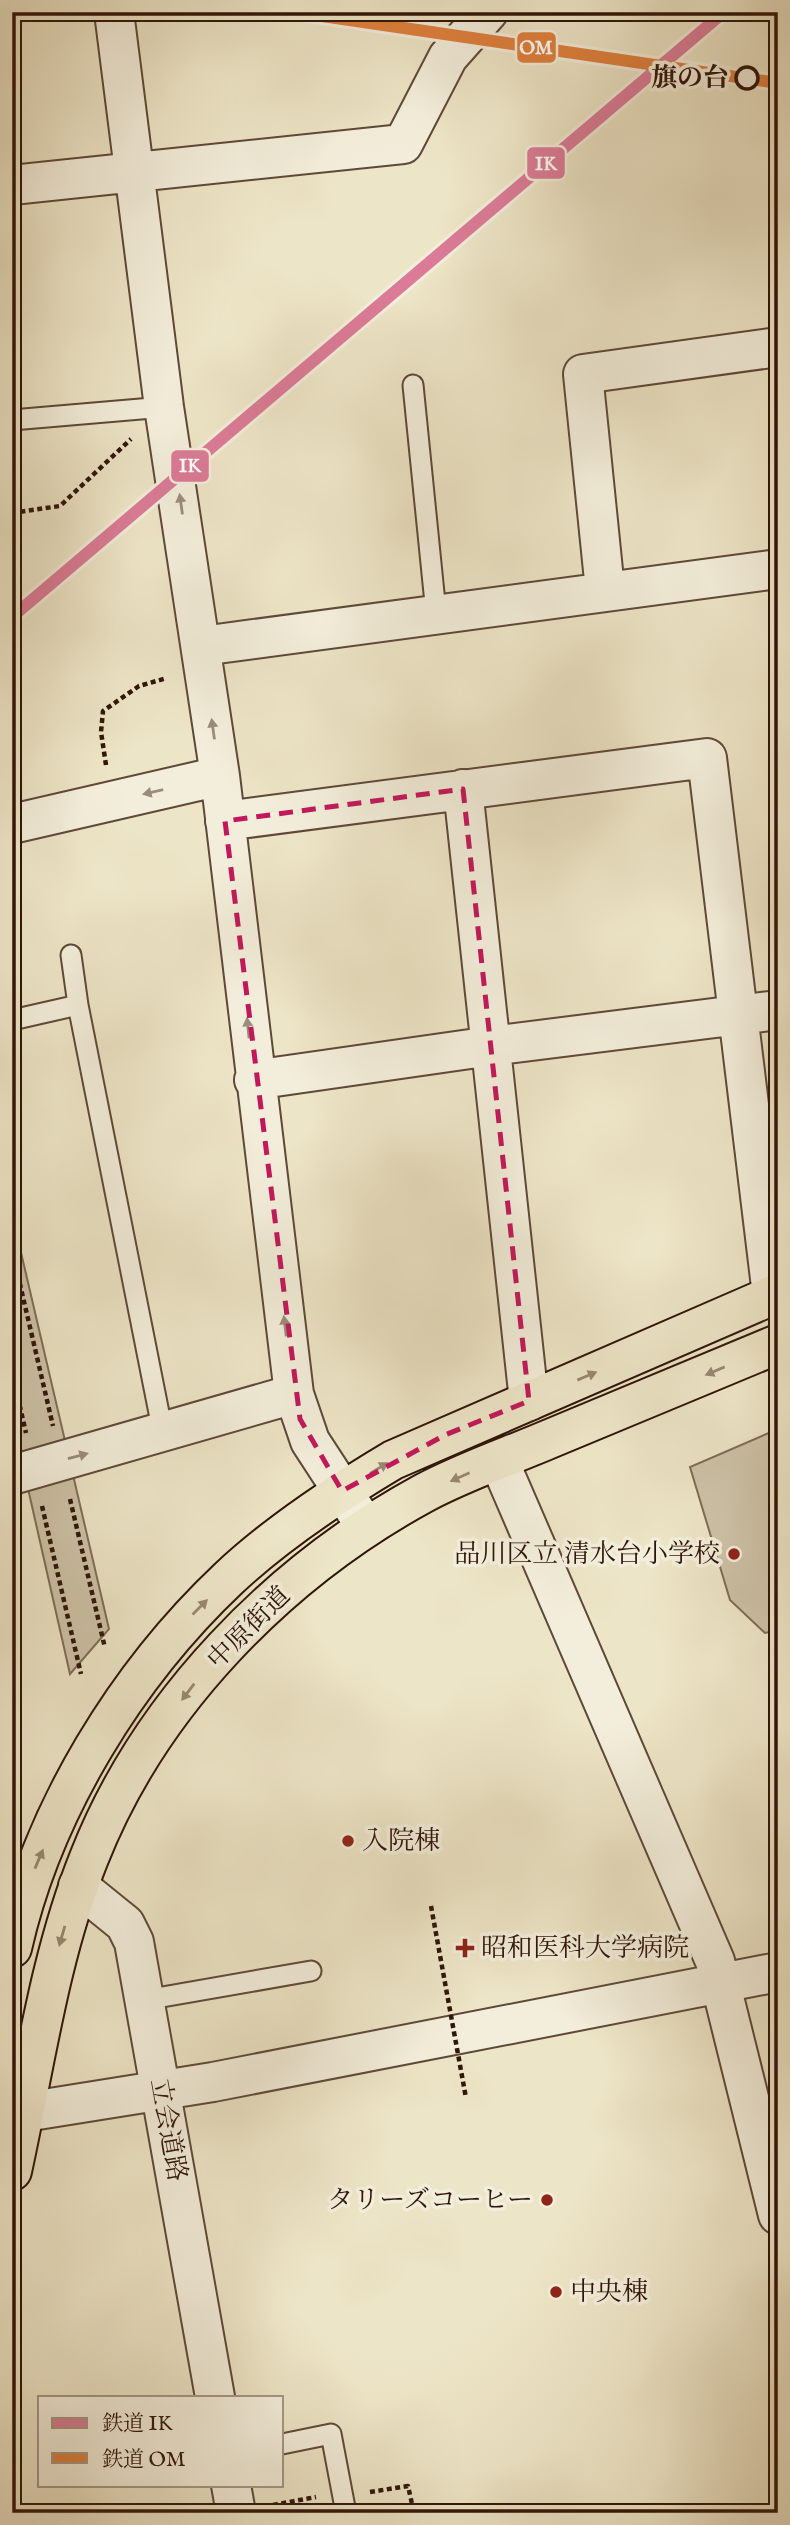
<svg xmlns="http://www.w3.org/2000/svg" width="790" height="2525" viewBox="0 0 790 2525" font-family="'IM FELL English','Noto Serif JP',serif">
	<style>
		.green { fill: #cdc2a7; stroke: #7e6c58; stroke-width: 2 }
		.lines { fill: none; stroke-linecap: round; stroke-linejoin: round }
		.lane-casing { stroke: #5e4938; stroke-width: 23 }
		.street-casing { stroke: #5e4938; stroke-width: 42 }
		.primary-casing { stroke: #2f1508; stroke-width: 42 }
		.path { stroke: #2f1508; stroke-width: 4.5; stroke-dasharray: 5 3.5; stroke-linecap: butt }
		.lane { stroke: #f3eedb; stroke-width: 19 }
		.street { stroke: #f3eedb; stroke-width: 38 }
		.primary { stroke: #ede5c7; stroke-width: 38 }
		.path-bridge { stroke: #2f1508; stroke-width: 4.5; stroke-dasharray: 5 3.5; stroke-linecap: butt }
		.rail-1-casing { stroke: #f3eedb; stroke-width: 18 }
		.rail-2-casing { stroke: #f3eedb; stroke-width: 18 }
		.rail-1 { stroke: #db7b97; stroke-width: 12 }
		.rail-2 { stroke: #de803d; stroke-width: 12 }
		.oneway { fill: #9b8c7c }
		.oneway2 { fill: #988771 }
		.marked { fill: none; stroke: #c2185b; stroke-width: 5; stroke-dasharray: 14 9; stroke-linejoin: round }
		.stop-dot { fill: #f3eedb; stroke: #2f1508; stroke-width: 3.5 }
		.poi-dot { fill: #8f2418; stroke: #f3eedb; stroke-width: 2.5 }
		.labels { text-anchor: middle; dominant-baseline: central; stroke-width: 7; stroke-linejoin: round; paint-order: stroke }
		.stop-label { font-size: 26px; font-weight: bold; fill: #2f1508; stroke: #f3eedb; text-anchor: end }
		.poi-label { font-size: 26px; fill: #2f1508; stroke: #f3eedb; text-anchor: start }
		.street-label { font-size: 26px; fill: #2f1508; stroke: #f3eedb }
		.line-badge { stroke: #f3eedb; stroke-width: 2.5 }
		.badge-label { font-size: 19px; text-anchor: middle; font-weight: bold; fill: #fff }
	</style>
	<rect width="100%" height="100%" fill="#ede5c7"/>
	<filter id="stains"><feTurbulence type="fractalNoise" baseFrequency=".00286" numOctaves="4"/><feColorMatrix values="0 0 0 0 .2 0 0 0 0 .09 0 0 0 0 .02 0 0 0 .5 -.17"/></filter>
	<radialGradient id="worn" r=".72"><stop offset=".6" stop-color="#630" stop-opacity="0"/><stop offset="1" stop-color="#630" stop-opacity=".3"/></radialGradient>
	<path class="green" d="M12,1214l97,415 -39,45 -58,-256z
		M778,1429v201l-13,3 -35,-33 -40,-133z"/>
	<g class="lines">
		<g class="lane-casing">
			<path id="lane" d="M413,385l23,228
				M12,420l152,-13
				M78,1005l85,428
				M12,1020l66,-15 -7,-50
				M145,2000l166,-29
				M282,2444l49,-10 15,79"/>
		</g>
		<g class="street-casing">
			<path id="street" d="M114,12l50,395 56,369 74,618 16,47 56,86
				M12,185l391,-41 45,-87 40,-45
				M605,590l-22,-216 195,-27
				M202,646l576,-77
				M463,789l66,612
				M225,821l482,-63 65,537
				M12,824l208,-48
				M254,1080l237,-34 287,-36
				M499,1461l216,500 63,254
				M12,1475l282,-81
				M78,1886l47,38 9,18 81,455
				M25,2112l188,-30 565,-110
				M231,2485l5,28"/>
		</g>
		<g class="primary-casing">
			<path id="primary" d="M12,1948c31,-138 115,-274 217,-370 49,-46 107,-84 164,-118l385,-167
				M12,2171c23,-105 37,-213 77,-313 61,-155 190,-286 335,-365 39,-21 83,-36 123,-53 77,-32 154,-64 231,-96"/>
		</g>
		<path class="path" d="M12,513l48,-7 71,-67
			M106,765l-5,-33 2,-21 36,-25 28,-8
			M12,1250l41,176
			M12,1372l14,61
			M70,1499l35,149
			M42,1506l39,168
			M370,2492l38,-6 6,27
			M273,2505l43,-8"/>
		<use href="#lane" class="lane"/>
		<use href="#street" class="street"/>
		<use href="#primary" class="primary"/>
		<path class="path-bridge" d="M431,1906l35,192"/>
		<g class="rail-1-casing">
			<path id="rail-1" d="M12,617l712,-605"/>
		</g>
		<g class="rail-2-casing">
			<path id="rail-2" d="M295,12l483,71"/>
		</g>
		<use href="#rail-1" class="rail-1"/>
		<use href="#rail-2" class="rail-2"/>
	</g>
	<defs><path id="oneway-solid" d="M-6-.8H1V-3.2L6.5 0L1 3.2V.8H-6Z" transform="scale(1.75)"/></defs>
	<g class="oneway">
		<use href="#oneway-solid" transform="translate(181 504) rotate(-98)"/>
		<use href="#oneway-solid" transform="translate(213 729) rotate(-98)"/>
		<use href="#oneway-solid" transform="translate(153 792) rotate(167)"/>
		<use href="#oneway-solid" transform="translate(248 1028) rotate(-96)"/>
		<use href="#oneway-solid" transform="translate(285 1326) rotate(-97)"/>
		<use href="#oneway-solid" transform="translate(78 1456) rotate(-15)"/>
	</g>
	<g class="oneway2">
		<use href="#oneway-solid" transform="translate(715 1371) rotate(157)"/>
		<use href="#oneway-solid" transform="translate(587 1376) rotate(-23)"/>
		<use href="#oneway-solid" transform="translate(379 1468) rotate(-31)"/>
		<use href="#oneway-solid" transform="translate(460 1477) rotate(156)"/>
		<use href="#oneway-solid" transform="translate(200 1607) rotate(-45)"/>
		<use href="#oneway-solid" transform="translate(188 1692) rotate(127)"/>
		<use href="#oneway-solid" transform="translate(39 1859) rotate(-67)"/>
		<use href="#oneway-solid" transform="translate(62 1936) rotate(106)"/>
	</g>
	<path class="marked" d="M463,789l66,612 -84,34 -103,56 -42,-72 -75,-598z"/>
	<circle class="stop-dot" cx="747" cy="78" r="11"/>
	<g class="poi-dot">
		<circle cx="734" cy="1554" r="7"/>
		<circle cx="348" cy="1841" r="7"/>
		<path d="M461.5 1937.5h7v7h7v7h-7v7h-7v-7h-7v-7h7z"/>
		<circle cx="547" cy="2200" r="7"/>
		<circle cx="556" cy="2292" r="7"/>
	</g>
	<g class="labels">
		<g class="stop-label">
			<text x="729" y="78">旗の台</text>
		</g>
		<g class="poi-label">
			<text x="720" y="1554" text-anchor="end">品川区立 清水台小学校</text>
			<text x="362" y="1841">入院棟</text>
			<text x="481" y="1948">昭和医科大学病院</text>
			<text x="533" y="2200" text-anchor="end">タリーズコーヒー</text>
			<text x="570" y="2292">中央棟</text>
		</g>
		<g class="street-label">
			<text transform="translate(249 1628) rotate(-45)">中原街道</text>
			<text transform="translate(168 2130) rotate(80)">立会道路</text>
		</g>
	</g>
	<g class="line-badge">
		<rect x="516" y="31" width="41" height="33" rx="7" fill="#de803d"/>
		<rect x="526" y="146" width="40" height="34" rx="7" fill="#db7b97"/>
		<rect x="170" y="449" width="40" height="34" rx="7" fill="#db7b97"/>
	</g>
	<g class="badge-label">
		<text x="536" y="54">OM</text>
		<text x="546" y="170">IK</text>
		<text x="190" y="472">IK</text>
	</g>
	<rect width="790" height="2525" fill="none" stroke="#ede5c7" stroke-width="42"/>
	<rect x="14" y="14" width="762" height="2497" fill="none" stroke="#2f1508" stroke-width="3.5"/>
	<rect x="21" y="21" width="748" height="2483" fill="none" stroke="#2f1508" stroke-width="2"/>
	<rect x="38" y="2396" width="245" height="91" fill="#f3eedb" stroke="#a59787" stroke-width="2"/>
	<rect x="52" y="2418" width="35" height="10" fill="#db7b97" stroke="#a59787" stroke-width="2"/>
	<text x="102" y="2430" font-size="21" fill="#2f1508">鉄道 IK</text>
	<rect x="52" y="2453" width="35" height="10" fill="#de803d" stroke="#a59787" stroke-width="2"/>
	<text x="102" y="2466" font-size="21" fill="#2f1508">鉄道 OM</text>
	<rect width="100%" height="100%" filter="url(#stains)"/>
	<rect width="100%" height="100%" fill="url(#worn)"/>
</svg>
